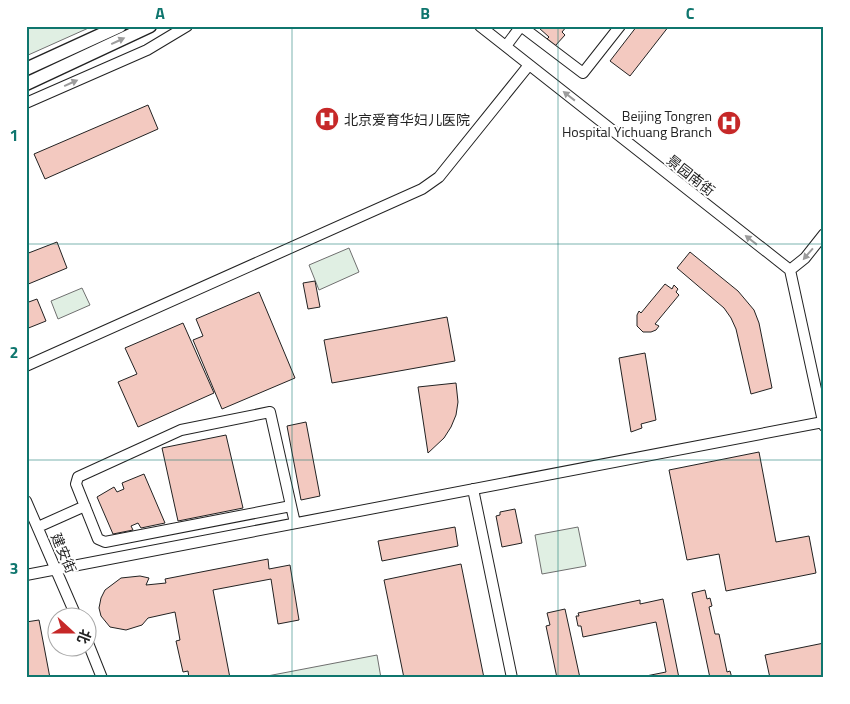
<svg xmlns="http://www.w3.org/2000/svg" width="850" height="704" viewBox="0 0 850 704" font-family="'Titillium Web','Noto Sans SC',sans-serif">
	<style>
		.green { fill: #e0efe3; stroke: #6f6f6f }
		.building { fill: #f3c9c0; stroke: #222 }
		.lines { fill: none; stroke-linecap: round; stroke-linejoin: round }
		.minor-casing { stroke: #222; stroke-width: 12 }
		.major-casing { stroke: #222; stroke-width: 15 }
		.minor { stroke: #fff; stroke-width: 10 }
		.major { stroke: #fff; stroke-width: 12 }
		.oneway { fill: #9c9c9c }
		.grid { fill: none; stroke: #0f766e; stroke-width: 1; stroke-opacity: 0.55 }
		.labels { text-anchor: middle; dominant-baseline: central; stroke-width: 4; stroke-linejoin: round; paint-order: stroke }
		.poi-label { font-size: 14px; fill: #222; stroke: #fff; text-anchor: end }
		.street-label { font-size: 14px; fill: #222; stroke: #fff }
		.neatline { fill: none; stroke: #0f766e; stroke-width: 2 }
		.grid-label { font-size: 16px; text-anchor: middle; font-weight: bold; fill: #0f766e }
	</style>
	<rect width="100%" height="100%" fill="#fff"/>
	<path class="green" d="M26,26h67l-67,30z
		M349,248l10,24 -40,18 -10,-25z
		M82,288l8,17 -32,14 -7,-18z
		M578,527l8,39 -44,8 -7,-39z
		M377,655l4,23h-119v-1z"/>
	<path class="building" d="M541,26h26l-5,6 3,3 -10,11 -8,-7 2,-2 -10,-9z
		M637,26h32l-39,50 -20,-15z
		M148,105l10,24 -113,50 -11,-25z
		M57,242l10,26 -41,17v-31z
		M690,252l48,39 16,19 5,13 13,65 -21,6 -15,-65 -5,-11 -7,-10 -47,-40z
		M315,281l5,26 -12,2 -5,-26z
		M665,284l7,5 2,-4 4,4 -2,3 3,3 -24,29 4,2 -3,4 -5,2h-8l-6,-6v-11l2,-4 2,2z
		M259,292l36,86 -73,31 -29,-69 10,-4 -7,-17z
		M37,299l9,22 -20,8v-26z
		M447,317l8,44 -123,22 -8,-43z
		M183,323l31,70 -76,34 -20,-45 19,-8 -12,-26z
		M645,353l11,67 -15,4 1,4 -11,4 -12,-74z
		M456,383l2,19 -2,13 -5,12 -7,11 -16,15 -10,-66z
		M306,422l14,74 -19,4 -14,-74z
		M226,435l17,73 -65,13 -16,-73z
		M759,452l17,90 33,-6 7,37 -90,18 -7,-37 -32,6 -18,-90z
		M144,474l21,49 -24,5 -3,-5 -7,3 2,4 -20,4 -16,-37 17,-10 3,5 7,-3 -2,-6z
		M515,509l7,34 -20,4 -6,-31 4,-1v-3z
		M455,527l3,19 -76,15 -4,-20z
		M268,559l1,10 21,-4 9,55 -21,4 -7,-45 -58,11 17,88h-41l-1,-7 -5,1 -7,-31 4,-1 -5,-28 -27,6 -6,7 -16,5 -16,-3 -9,-11 -2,-8 2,-10 4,-8 16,-12 19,-2 9,2 -3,7 20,-2 -1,-4z
		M461,564l23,114h-80l-20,-98z
		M705,590l2,9 3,-1 2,8 -3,1 6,27h4l8,38 3,-1 2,7h-22l-18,-85z
		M663,599l16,79h-43l30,-6 -10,-50 -73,15 -2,-11h-3l-2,-10h3l-1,-3 62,-13v4z
		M565,609l15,69h-23l-11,-52 4,-1 -3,-12z
		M39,620l11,58h-24v-56z
		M824,643v35h-54l-5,-23z"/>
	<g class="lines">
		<g class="minor-casing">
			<path id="minor" d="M480,26l310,244
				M506,46l15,-20 62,47 37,-47
				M26,103l121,-53 40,-24
				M790,270l34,156
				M790,270l15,-12 19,-24
				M26,366l396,-177 17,-12 90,-112
				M473,489l39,189
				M26,501l50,115
				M291,506l-186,36 -7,-3 -22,-55 2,-7 103,-47 89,-18 22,98 3,13
				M38,527l47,-21
				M26,575l797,-153
				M88,643l14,35"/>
		</g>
		<g class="major-casing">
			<path id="major" d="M26,69l94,-43
				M26,84l124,-58"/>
		</g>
		<use href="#minor" class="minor"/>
		<use href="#major" class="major"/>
	</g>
	<defs><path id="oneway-solid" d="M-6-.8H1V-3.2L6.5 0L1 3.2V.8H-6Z" transform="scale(1.25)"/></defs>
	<g class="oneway">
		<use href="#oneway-solid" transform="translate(118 41) rotate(-25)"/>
		<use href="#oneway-solid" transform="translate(71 83) rotate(-24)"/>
		<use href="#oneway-solid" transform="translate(569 96) rotate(-142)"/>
		<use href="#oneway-solid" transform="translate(751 240) rotate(-142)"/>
		<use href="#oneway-solid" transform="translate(808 254) rotate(131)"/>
	</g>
	<path class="grid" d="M292,26v652M558,26v652M26,244h798M26,460h798"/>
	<defs>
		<g id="hospital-disc" transform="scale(1.25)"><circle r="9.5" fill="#c62828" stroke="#fff"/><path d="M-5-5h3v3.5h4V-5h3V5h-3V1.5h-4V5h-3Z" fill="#fff"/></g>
	</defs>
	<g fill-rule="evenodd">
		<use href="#hospital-disc" x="327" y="119"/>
		<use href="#hospital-disc" x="729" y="123"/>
	</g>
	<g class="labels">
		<g class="poi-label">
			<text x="712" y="115">Beijing Tongren<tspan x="712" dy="16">Hospital Yichuang Branch</tspan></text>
			<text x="344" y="119" text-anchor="start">北京爱育华妇儿医院</text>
		</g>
		<g class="street-label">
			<text transform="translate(691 175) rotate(38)">景园南街</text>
			<text transform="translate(64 553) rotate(67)">建安街</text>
		</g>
	</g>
	<rect width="850" height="704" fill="none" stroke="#ffffff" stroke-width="55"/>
	<g transform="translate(72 632) rotate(111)"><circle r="24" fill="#ffffff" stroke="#a7a7a7"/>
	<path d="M0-4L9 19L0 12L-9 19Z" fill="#c62828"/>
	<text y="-8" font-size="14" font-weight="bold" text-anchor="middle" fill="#222222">北</text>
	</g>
	<rect x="28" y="28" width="794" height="648" class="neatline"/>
	<g class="grid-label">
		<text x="160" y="19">A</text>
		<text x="425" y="19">B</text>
		<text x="690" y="19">C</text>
		<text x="14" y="141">1</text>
		<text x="14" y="358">2</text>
		<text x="14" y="574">3</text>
	</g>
</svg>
